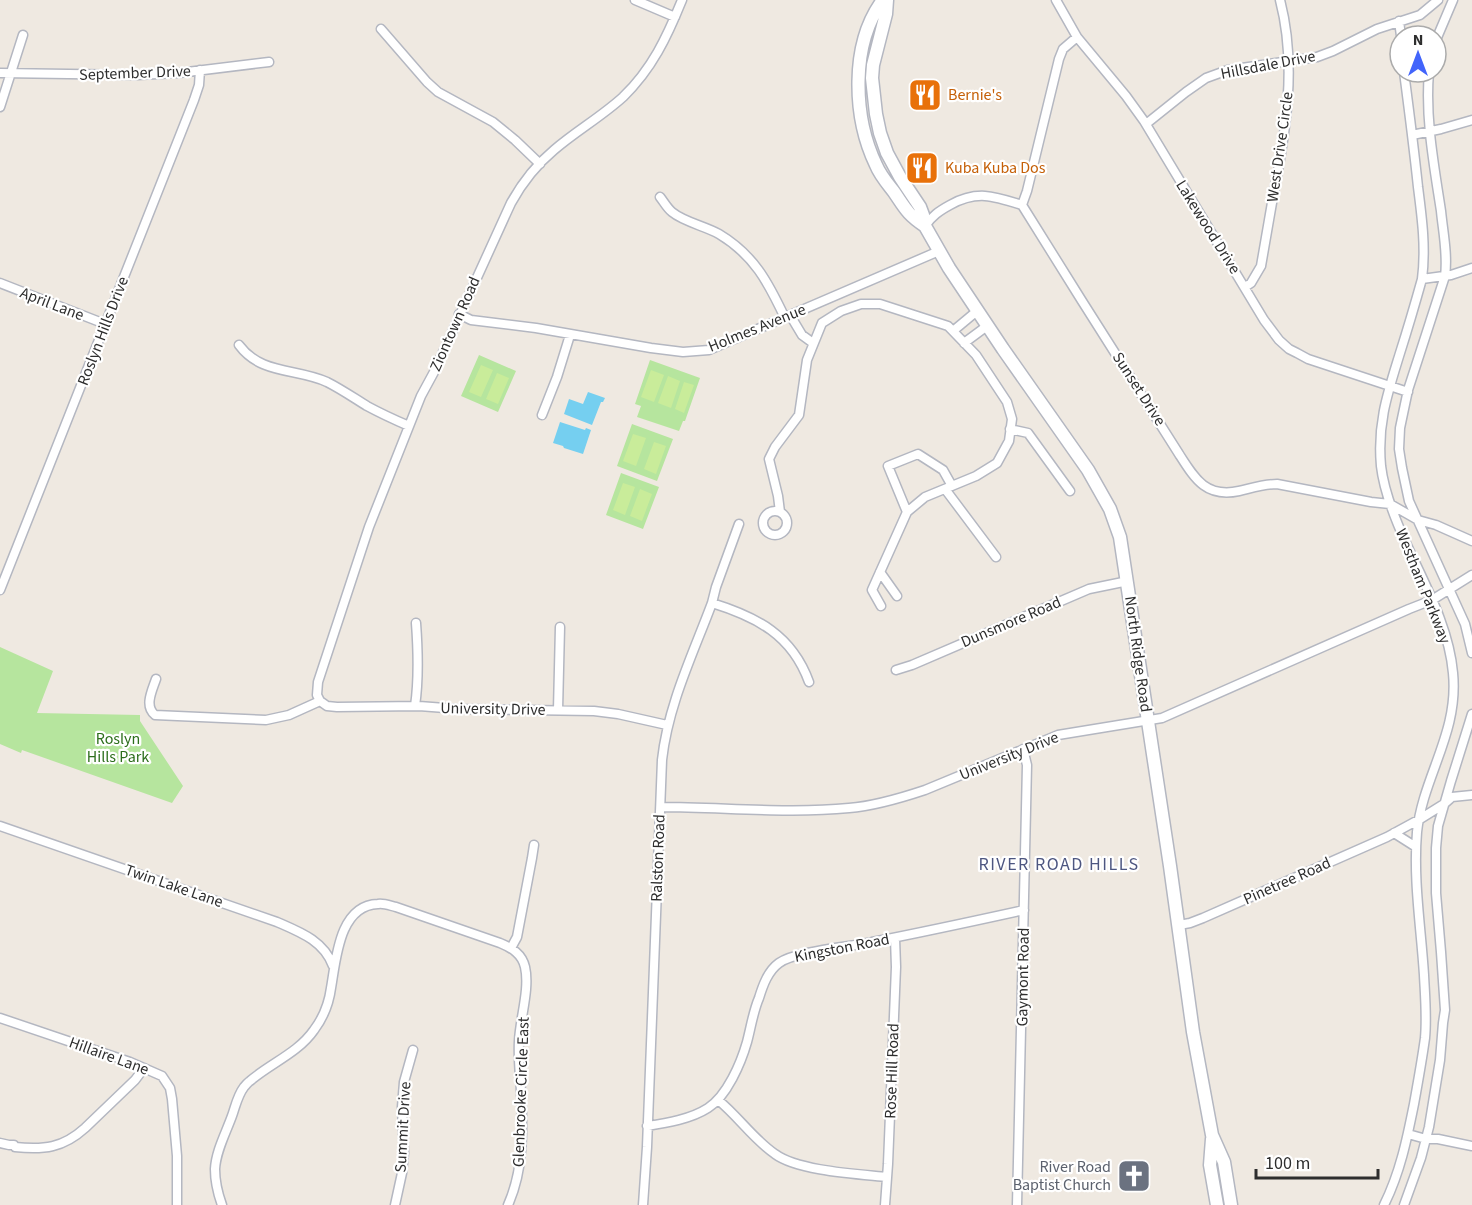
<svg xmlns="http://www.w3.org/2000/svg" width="1472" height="1205" viewBox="0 0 1472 1205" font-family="'Source Sans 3',sans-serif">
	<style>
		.green { fill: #b6e59e }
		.pitch { fill: #c9ec9a }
		.water { fill: #75cff0 }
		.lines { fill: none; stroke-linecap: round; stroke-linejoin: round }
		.minor-casing { stroke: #b4b7c1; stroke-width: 11 }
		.secondary-casing { stroke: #b4b7c1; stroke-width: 15 }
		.minor { stroke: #fff; stroke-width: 8 }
		.secondary { stroke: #fff; stroke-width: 12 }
		.labels { text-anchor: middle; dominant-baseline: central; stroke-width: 4.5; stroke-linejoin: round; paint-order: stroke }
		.street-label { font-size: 16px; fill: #2e2e2e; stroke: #fff }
		.food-label { font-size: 16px; fill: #c56008; stroke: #fff; text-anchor: start }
		.park-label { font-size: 16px; fill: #2c6e1b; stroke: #fff }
		.worship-label { font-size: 16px; fill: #5b616d; stroke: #fff; text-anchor: end }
		.neighbourhood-label { font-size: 18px; letter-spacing: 1.5px; fill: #4d5680; stroke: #fff }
	</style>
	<rect width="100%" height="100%" fill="#efe9e1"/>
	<path class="green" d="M479,355l37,16 -18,41 -37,-16z
		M650,360l50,18 -15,43h-2l-4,10 -42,-14 4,-11 -6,-2z
		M632,424l41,15 -16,42 -40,-15z
		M621,473l38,14 -16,42 -37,-14z
		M0,647l53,24 -16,42 103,2v6l43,65 -11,17 -150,-53 -1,3 -21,-9z"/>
	<path class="pitch" d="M481,365l12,5 -12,27 -12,-5z
		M651,370l13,5 -10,27 -13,-5z
		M497,373l12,5 -11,26 -12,-5z
		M668,376l12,5 -9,27 -13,-5z
		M684,382l10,3 -10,28 -9,-4z
		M633,434l13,4 -10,28 -13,-5z
		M654,442l12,4 -10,28 -12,-5z
		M623,483l12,4 -10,28 -12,-5z
		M640,489l12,5 -10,27 -12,-5z"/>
	<path class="water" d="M588,392l17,6 -2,4h-2l-9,23 -28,-11 5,-15 14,5z
		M560,422l25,8 1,-2 5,2 -8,24 -19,-6 -1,-2 -10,-3z"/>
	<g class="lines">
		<g class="minor-casing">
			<path id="minor" d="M635,0l40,17
				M1056,0l21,37 49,59 18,25 120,199 15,20 10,9 8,4 11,6 100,33
				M1399,21l2,15
				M381,29l46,53 11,10 55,30 22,18 25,24
				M1436,40l17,-40
				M1429,72c-4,46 5,93 12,139 2,21 7,44 4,65l-37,114 -8,38 -1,21 3,19 7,33 56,123 7,29
				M0,73l137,2 42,-2 90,-11
				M0,107l23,-72
				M1146,124l40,-32 20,-14 22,-8 89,-13 16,-6 44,-22 43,-14 18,-15
				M1412,135l29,-6 31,-9
				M660,197c4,5 7,11 12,15 12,10 33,14 47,22 35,21 49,48 66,84
				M1022,205l60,96 97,153c16,25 27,44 60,37 13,-3 25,-7 38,-7l94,18 19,2 28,16 18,5 36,16
				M1022,205l5,-14 32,-132 4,-10 14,-12
				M925,226c7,-10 14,-15 25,-21 27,-15 44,-9 72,0
				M1422,279l29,-4 21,-7
				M0,283l105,41
				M1245,287l6,-4 10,-17c4,-23 8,-46 12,-69 13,-65 24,-132 7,-197
				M459,314l12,6 65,8 115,20 32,4 26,-2 230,-99
				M790,315l12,20 11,8
				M953,331l24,-20
				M964,343l23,-17
				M239,345c22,30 57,23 88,37 14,7 27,16 40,24 13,7 28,14 42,20
				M542,415l15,-38 13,-42
				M1010,429l18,4 42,58
				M945,489l51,68
				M763 523a12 12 0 1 1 24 0a12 12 0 1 1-24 0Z
				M780,512l-2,-16 -9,-37 6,-12 24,-32 8,-55 15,-37 19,-12 20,-7h19l68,22 28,29 31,47 5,17 -3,22 -12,22 -21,13 -51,21 -18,15 -35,78 9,16
				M907,512l-19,-46 30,-12 25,16 9,16
				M880,572l17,24
				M0,590l194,-490 5,-15 1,-15
				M712,603c45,14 80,32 97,79
				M896,670l16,-5 177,-76 39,-8
				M156,679c-4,12 -12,27 -1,36l111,5 23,-5 31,-14
				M320,701l-3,-6 1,-13 51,-155 52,-131 13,-24 77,-169c11,-20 25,-38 43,-53 22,-19 47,-33 69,-53 29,-28 44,-60 59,-97
				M320,701l7,5 10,1 82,-1 39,3 136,2 24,3 49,11
				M415,706c4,-27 3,-56 1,-83
				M558,710l2,-83
				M661,807c61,0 127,7 188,1 26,-2 52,-10 76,-18l133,-55 104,-17 247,-109 23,-9 40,-25
				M0,826l277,96c23,10 47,19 56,44
				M1394,833l22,14
				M1179,925l11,-2 13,-5 184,-81 33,-18 24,-15 8,-7 20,-2
				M511,948l6,-11 15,-79 2,-13
				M0,1018l130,44 32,14 8,12 2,11 5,57v49
				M718,1100c20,16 35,39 57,54 23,17 83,20 112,23
				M647,1126c20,-3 44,-7 61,-18 19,-12 33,-45 39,-66 4,-15 6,-30 12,-44 4,-13 9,-27 20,-35 17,-12 71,-16 93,-21 51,-10 102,-21 152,-32
				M1408,1134l18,5h12l34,7
				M0,1143l9,2h5l1,2c29,3 48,1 70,-19l50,-48 9,-12
				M222,1205c-4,-11 -7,-24 -7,-36 1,-19 12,-38 18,-56 3,-9 5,-18 11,-26 0,0 5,-6 6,-6 21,-18 48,-28 64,-51 9,-12 15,-27 17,-42 5,-28 8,-83 47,-84 6,-1 13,2 18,3l104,36c12,5 22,11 25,24 5,22 -5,51 -6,74 -1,17 1,34 2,50 2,39 3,78 -13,114
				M395,1205l7,-32 2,-20 -2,-46 2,-25 9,-32
				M643,1205l4,-58 15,-387c6,-55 31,-106 50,-157l4,-16 23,-63
				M885,1205l3,-41 8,-197 -1,-29
				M1017,1205l10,-440 -4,-16
				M1384,1205c16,-32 23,-66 30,-101 4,-22 8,-44 11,-66 2,-21 0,-42 -1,-63 -3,-48 -11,-95 -7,-143 6,-56 42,-99 36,-159 -4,-46 -28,-88 -47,-130 -11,-24 -22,-51 -25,-77 -4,-43 7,-74 19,-113 8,-25 15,-49 22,-74 4,-31 0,-61 -4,-92 -4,-38 -9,-77 -14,-115
				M1404,1205l17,-47 8,-31 11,-67 3,-37 2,-13 -4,-58 -5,-59v-45l2,-22 13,-45 21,-67"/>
		</g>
		<g class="secondary-casing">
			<path id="secondary" d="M883,0c-33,44 -30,117 -7,165 4,10 11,18 18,27 11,16 13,22 31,34
				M887,0l-1,14 -13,51 -1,13 4,36 4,19 7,20 13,24 20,30 3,8 2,11 24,42 54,81 85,121 22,39 10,28 50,329 23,166 19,103 12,27 7,43
				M1212,1139l-2,26 7,40"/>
		</g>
		<use href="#minor" class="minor"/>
		<use href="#secondary" class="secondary"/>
	</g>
	<defs>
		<g id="restaurant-square" transform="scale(1.725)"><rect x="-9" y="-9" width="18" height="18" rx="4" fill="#e8710a" stroke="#fff"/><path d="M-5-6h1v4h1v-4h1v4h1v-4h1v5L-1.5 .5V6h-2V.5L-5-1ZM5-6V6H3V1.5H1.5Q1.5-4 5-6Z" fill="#fff"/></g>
		<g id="church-square" transform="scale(1.725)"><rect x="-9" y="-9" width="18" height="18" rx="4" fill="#6b7280" stroke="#fff"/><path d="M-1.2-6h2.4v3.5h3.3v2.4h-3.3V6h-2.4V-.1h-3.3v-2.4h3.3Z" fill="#fff"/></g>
	</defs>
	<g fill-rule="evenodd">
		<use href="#restaurant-square" x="925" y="95"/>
		<use href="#restaurant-square" x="922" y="168"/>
		<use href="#church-square" x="1134" y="1176"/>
	</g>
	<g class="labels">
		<g class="street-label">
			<text transform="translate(1268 65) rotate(-11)">Hillsdale Drive</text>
			<text transform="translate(135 73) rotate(-2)">September Drive</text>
			<text transform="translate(1280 147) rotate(-82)">West Drive Circle</text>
			<text transform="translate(1208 227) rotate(58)">Lakewood Drive</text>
			<text transform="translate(52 304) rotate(21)">April Lane</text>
			<text transform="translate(455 324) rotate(-66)">Ziontown Road</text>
			<text transform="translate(757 328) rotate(-22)">Holmes Avenue</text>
			<text transform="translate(103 331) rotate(-69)">Roslyn Hills Drive</text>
			<text transform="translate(1139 389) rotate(57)">Sunset Drive</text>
			<text transform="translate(1423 586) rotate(68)">Westham Parkway</text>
			<text transform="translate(1011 622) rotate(-23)">Dunsmore Road</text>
			<text transform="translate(1138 654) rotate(82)">North Ridge Road</text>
			<text transform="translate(493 709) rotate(1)">University Drive</text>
			<text transform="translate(1009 756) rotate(-22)">University Drive</text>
			<text transform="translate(658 858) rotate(-88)">Ralston Road</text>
			<text transform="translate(1287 881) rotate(-24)">Pinetree Road</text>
			<text transform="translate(174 886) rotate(19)">Twin Lake Lane</text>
			<text transform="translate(842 948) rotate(-11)">Kingston Road</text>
			<text transform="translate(1023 977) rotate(-89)">Gaymont Road</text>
			<text transform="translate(109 1056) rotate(20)">Hillaire Lane</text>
			<text transform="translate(892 1071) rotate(-88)">Rose Hill Road</text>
			<text transform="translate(521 1092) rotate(-88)">Glenbrooke Circle East</text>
			<text transform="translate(403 1127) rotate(-87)">Summit Drive</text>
		</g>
		<g class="food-label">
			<text x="948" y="95">Bernie's</text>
			<text x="945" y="168">Kuba Kuba Dos</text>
		</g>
		<g class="park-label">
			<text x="118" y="739">Roslyn<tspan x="118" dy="18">Hills Park</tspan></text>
		</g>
		<g class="worship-label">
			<text x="1111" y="1167">River Road<tspan x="1111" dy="18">Baptist Church</tspan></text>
		</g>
		<g class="neighbourhood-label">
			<text x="1059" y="864">RIVER ROAD HILLS</text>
		</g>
	</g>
	<g transform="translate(1418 54)"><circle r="28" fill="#ffffff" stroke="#ababab" stroke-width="1.5"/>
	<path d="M0-4.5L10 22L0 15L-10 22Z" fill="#4264fb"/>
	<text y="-9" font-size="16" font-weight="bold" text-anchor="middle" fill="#2e2e2e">N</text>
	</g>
	<path d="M1256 1169v9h122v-9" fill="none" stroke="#2e2e2e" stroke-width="3"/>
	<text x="1265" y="1169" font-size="18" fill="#2e2e2e" stroke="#ffffff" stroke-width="4.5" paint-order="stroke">100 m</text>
</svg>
